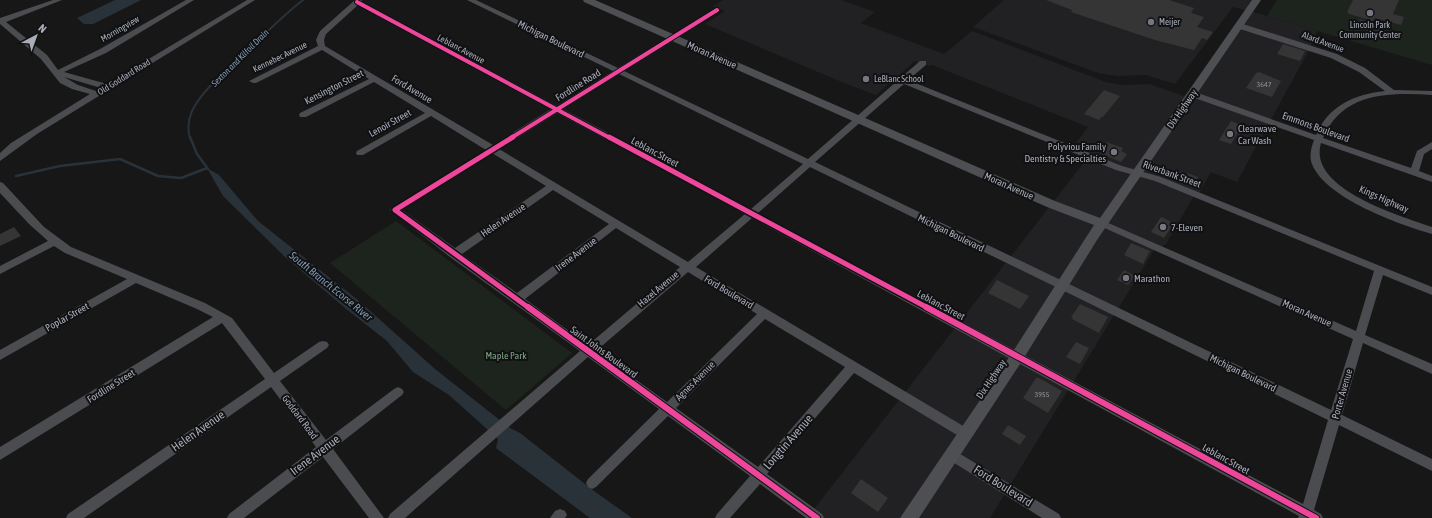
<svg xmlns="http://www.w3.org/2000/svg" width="1432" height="518" viewBox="0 0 1432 518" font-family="'Asap Condensed',sans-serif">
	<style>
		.built { fill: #212123 }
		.green { fill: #1d241e }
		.water { fill: #2a3239 }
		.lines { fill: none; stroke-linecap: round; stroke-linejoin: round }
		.stream-far1 { stroke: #2a3239; stroke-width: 2 }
		.stream { stroke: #2a3239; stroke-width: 2.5 }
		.building { fill: #353536 }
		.minor { fill: #4b4c50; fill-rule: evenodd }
		.major { fill: #4d4f52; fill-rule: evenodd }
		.cycleway-far2-casing { stroke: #111113; stroke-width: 6 }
		.cycleway-far1-casing { stroke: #111113; stroke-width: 8 }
		.cycleway-casing { stroke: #111113; stroke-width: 8 }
		.cycleway-far2 { stroke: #ed469a; stroke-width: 4 }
		.cycleway-far1 { stroke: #ed469a; stroke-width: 5 }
		.cycleway { stroke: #ed469a; stroke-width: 6 }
		.poi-dot { fill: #757880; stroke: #111113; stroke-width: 1.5 }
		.labels { text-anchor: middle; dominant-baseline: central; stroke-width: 4; stroke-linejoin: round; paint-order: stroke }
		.number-label { font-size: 8px; fill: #8b8f98 }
		.far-poi-label { font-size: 9px; fill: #a8adb8; stroke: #111113; text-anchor: start }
		.far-street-label { font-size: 9px; fill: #a8adb8; stroke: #111113 }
		.far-water-label { font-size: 9px; font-style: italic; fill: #7f9bb3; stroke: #111113 }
		.street-label { font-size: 10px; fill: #a8adb8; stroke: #111113 }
		.poi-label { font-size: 10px; fill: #a8adb8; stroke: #111113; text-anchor: start }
		.park-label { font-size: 10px; fill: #7fa381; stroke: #111113 }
		.water-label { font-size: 11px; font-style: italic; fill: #7f9bb3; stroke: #111113 }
		.near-street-label { font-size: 12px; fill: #a8adb8; stroke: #111113 }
	</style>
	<rect width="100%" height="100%" fill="#171717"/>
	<path class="built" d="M723,0h118l34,12 -14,11 83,31 28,-23 134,51 15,3 28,-1 41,14 59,-87 -16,-4 -58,77 -29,-9 -29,1 -19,-3 -125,-46 31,-27h253l-7,11 67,20 -7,17 -73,134 -26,-10 -13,23 -3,-1 -29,50 -12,6 -164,268h-183l282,-362 -18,-7 17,-22 -156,-62 -2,1 -15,-5 -39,34 -32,-12 -139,-59 20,-13 -12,-5z"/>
	<path class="green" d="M1277,0h155v65l-165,-49z
		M396,221l176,132 -66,57 -176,-147z"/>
	<path class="water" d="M115,0h26l-48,24h-9l-7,-6z
		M1360,19l24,8 -4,8 -13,-4 2,-4 -12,-3z
		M207,168l12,7 39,46 101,80 76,68 75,59 10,5 74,58 38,27h-42l-94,-70 2,-9 -49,-44 -36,-23 -26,-31 -42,-33 -61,-52 -61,-60z"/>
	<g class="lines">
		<path class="stream-far1" d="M190,138c-3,-10 -2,-18 2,-27 11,-22 32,-38 50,-55 20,-19 39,-39 61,-56"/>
		<path class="stream" d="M190,137l7,17 11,15
			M16,176l44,-10 60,-7 38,17 23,2 26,-10"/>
	</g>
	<path class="building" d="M1046,0h123l25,8 -3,5 13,4 -7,10 16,5 -6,8 -5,-2 -8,12 -39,-10 -84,-28 1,-2z
		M1353,0h46l-6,14 11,3 -3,8 -26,-7 -2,3 -3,-1 -21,-6 -2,-2z
		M1283,44l22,7 -5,10 -23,-7z
		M1259,72l22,9 -9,16 -26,-9 10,-15z
		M1104,90l16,6 -17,21h-2l-2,3 -15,-6z
		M1231,121l8,3 -2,3 3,2 -9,15 -12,-4z
		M1106,142l17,6 -2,3 6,3 -6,8 -19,-8 3,-4 -4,-2z
		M1168,169l9,4 1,-2 8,3 1,-1 11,4 -6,10 -29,-12z
		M1161,217l13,6 -10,15 -13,-6z
		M14,227l7,9 -21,10v-12z
		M1131,243l19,8 -7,13 -19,-9z
		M1124,270l11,6 -7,9 -11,-5z
		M997,280l32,16 -9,13 -32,-16z
		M1080,304l28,13 -9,16 -27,-14 1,-1 -2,-1z
		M1076,342l13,6 -9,16 -14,-7z
		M1036,378h3l23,13 -14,22 -25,-15z
		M1008,425l18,11 -6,9 -18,-11z
		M861,479l27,19 -10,14 -27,-19z"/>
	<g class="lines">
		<path class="minor" d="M53,0h9l-56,22 41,33 11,15 42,-21 86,-49h8l-88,53 -42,19 43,12 140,-84h8l-218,134 -37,27v-8l11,-10 79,-49 -18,-5 -12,-6 -19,-24 -41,-35v-6zM64,77l37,11 -5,3 -18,-6z
			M355,0h7l-1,2 196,104 56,-35 -146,-71h9l142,68 97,-59h4v2l-95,60 184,88 112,-98h6v4l-18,15 214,86 39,11 271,110v8l-49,-20 -18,60 67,29v10l-69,-31 -21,72 90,44v12l-93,-46 -25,85 7,4 2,4h-25l1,-2 -547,-298 -56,49 274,163 2,4 -2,4 -4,1 -4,-1 -108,-65 -87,101 55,40 2,4h-18l-46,-34 -30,34h-15l2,-4 33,-38 -82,-60 -72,71 -4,2 -4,-2 -2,-4 2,-4 71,-70 -71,-52 -183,161h-17l2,-4 190,-163 -130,-94 -60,-47 2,-2 94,-58 -55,-34 -68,39h-6l-1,-2 1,-2 68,-38 -51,-31 -68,35h-6l-1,-2 1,-2 69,-34 -47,-29 -66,33h-3l-4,-2 69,-35 -2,-6 4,-9zM358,5l193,104 -58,36 -168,-99 -1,-6 2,-6zM619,74l184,90 -52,45 -188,-100zM904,84l212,86 39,11 219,90 -18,60 -250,-109 -3,-1 -5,3 2,2 253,113 -22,71 -516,-248zM557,113l188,101 -57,48 -189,-113zM492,153l54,33 -91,62 -53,-38zM810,167l518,253 -25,84 -545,-291zM553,190l56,34 -92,69 -55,-39zM616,228l64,39 -92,78 -63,-46zM688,272l69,42 -90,88 -71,-51zM765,319l80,48 -87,100 -82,-59z
			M1237,24h6l94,30 28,14 29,22 38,1v4c-42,-3 -90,-3 -109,43l88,30 6,-17 15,-9v7l-8,5 -5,17 13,5v6l-111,-39c-14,46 80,73 111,84v7c-32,-9 -107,-36 -120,-70 -3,-8 -1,-16 2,-24l-125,-44v-4h6l121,43c12,-29 39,-41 69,-44l-26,-19 -28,-14 -94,-30z
			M0,182l3,1 41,44 27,20 134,56 27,15 42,55 45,-31 4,-1 4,1 2,3 -2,3 -47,33 46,59 68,-51 4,-2 4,2 2,3 -2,3 -69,54 51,69h-15l-46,-61 -79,61h-17l2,-4 87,-67 -45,-60 -187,131h-18l2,-4 197,-135 -43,-56 -222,137v-13l213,-130 -16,-8 -61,-26 -136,77v-10l127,-71 -62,-26 -11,-7 -54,28v-8l48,-25 -19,-17 -29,-31z
			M952,449l107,65 2,4h-19l-94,-59 -2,-4 2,-4z
			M560,509l5,2 2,4 -2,3h-15l5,-7z"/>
		<path class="major" d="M583,0h12l460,201 45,17 152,-218h9l-164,240 -75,121 -103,157h-19l112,-165 82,-128 -47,-18 -463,-205z"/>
		<g class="cycleway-far2-casing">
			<path id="cycleway-far2" d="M357,2l253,136
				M511,138l206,-128"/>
		</g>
		<g class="cycleway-far1-casing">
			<path id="cycleway-far1" d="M513,137l-118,73 134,98
				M609,137l319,171"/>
		</g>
		<g class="cycleway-casing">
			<path id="cycleway" d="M528,307l289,211
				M926,307l390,211"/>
		</g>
		<use href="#cycleway-far2" class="cycleway-far2"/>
		<use href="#cycleway-far1" class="cycleway-far1"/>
		<use href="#cycleway" class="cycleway"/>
	</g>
	<g class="poi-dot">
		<circle cx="1370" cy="13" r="4"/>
		<circle cx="1151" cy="22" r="4"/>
		<circle cx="866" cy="79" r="4"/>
		<circle cx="1230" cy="134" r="4"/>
		<circle cx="1114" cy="152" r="4"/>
		<circle cx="1163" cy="227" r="4"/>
		<circle cx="1126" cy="278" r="4"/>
	</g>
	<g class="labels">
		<g class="number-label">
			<text x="1264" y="84">3647</text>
			<text x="1042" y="394">3955</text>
		</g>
		<g class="far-poi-label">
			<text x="1159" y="22">Meijer</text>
			<text x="1370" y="25" text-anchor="middle">Lincoln Park<tspan x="1370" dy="10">Community Center</tspan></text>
			<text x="874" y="79">LeBlanc School</text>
		</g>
		<g class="far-street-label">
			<text transform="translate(120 29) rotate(-30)">Morningview</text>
			<text transform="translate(1323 42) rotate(20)">Alard Avenue</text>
			<text transform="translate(461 49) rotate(28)">Leblanc Avenue</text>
			<text transform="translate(280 57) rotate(-26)">Kennebec Avenue</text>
			<text transform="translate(124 77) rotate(-32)">Old Goddard Road</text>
		</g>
		<g class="far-water-label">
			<text transform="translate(240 58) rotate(-45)">Sexton and Kilfoil Drain</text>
		</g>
		<g class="street-label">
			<text transform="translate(551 39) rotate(26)">Michigan Boulevard</text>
			<text transform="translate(712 55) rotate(24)">Moran Avenue</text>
			<text transform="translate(578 85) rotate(-32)">Fordline Road</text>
			<text transform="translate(334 87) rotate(-27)">Kensington Street</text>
			<text transform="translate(412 89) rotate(31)">Ford Avenue</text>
			<text transform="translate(1182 109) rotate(-55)">Dix Highway</text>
			<text transform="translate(390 123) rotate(-29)">Lenoir Street</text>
			<text transform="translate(1316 127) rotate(20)">Emmons Boulevard</text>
			<text transform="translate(655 152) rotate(28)">Leblanc Street</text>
			<text transform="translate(1172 174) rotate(20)">Riverbank Street</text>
			<text transform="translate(1009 186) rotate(24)">Moran Avenue</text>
			<text transform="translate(1384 199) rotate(24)">Kings Highway</text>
			<text transform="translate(503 220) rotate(-34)">Helen Avenue</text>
			<text transform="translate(951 233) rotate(26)">Michigan Boulevard</text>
			<text transform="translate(576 254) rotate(-37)">Irene Avenue</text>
			<text transform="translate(658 289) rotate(-40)">Hazel Avenue</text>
			<text transform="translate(729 292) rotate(31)">Ford Boulevard</text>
			<text transform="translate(941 305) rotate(28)">Leblanc Street</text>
			<text transform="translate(1307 313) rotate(24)">Moran Avenue</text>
			<text transform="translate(67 317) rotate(-29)">Poplar Street</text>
			<text transform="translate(604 352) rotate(36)">Saint Johns Boulevard</text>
			<text transform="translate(1243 373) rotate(26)">Michigan Boulevard</text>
			<text transform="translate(991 379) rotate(-56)">Dix Highway</text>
			<text transform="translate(695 381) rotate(-45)">Agnes Avenue</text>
			<text transform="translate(111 386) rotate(-32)">Fordline Street</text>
			<text transform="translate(1342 394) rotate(-74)">Porter Avenue</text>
			<text transform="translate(300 417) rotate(53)">Goddard Road</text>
			<text transform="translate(1226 459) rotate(29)">Leblanc Street</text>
		</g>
		<g class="poi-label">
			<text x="1238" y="128">Clearwave<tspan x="1238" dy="12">Car Wash</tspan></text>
			<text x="1106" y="146" text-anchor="end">Polyviou Family<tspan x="1106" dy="12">Dentistry &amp; Specialties</tspan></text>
			<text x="1171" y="227">7-Eleven</text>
			<text x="1134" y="278">Marathon</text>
		</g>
		<g class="park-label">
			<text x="506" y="355">Maple Park</text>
		</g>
		<g class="water-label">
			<text transform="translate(331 286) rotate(39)">South Branch Ecorse River</text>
		</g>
		<g class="near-street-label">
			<text transform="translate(198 431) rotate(-35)">Helen Avenue</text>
			<text transform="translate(788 442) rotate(-49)">Longtin Avenue</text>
			<text transform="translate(315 455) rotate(-37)">Irene Avenue</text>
			<text transform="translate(1003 486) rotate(32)">Ford Boulevard</text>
		</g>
	</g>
	<g transform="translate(36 36) rotate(41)" stroke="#111113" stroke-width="3" paint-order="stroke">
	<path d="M0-3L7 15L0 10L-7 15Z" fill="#a8adb8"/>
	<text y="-6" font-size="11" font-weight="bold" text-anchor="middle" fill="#a8adb8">N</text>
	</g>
</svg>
